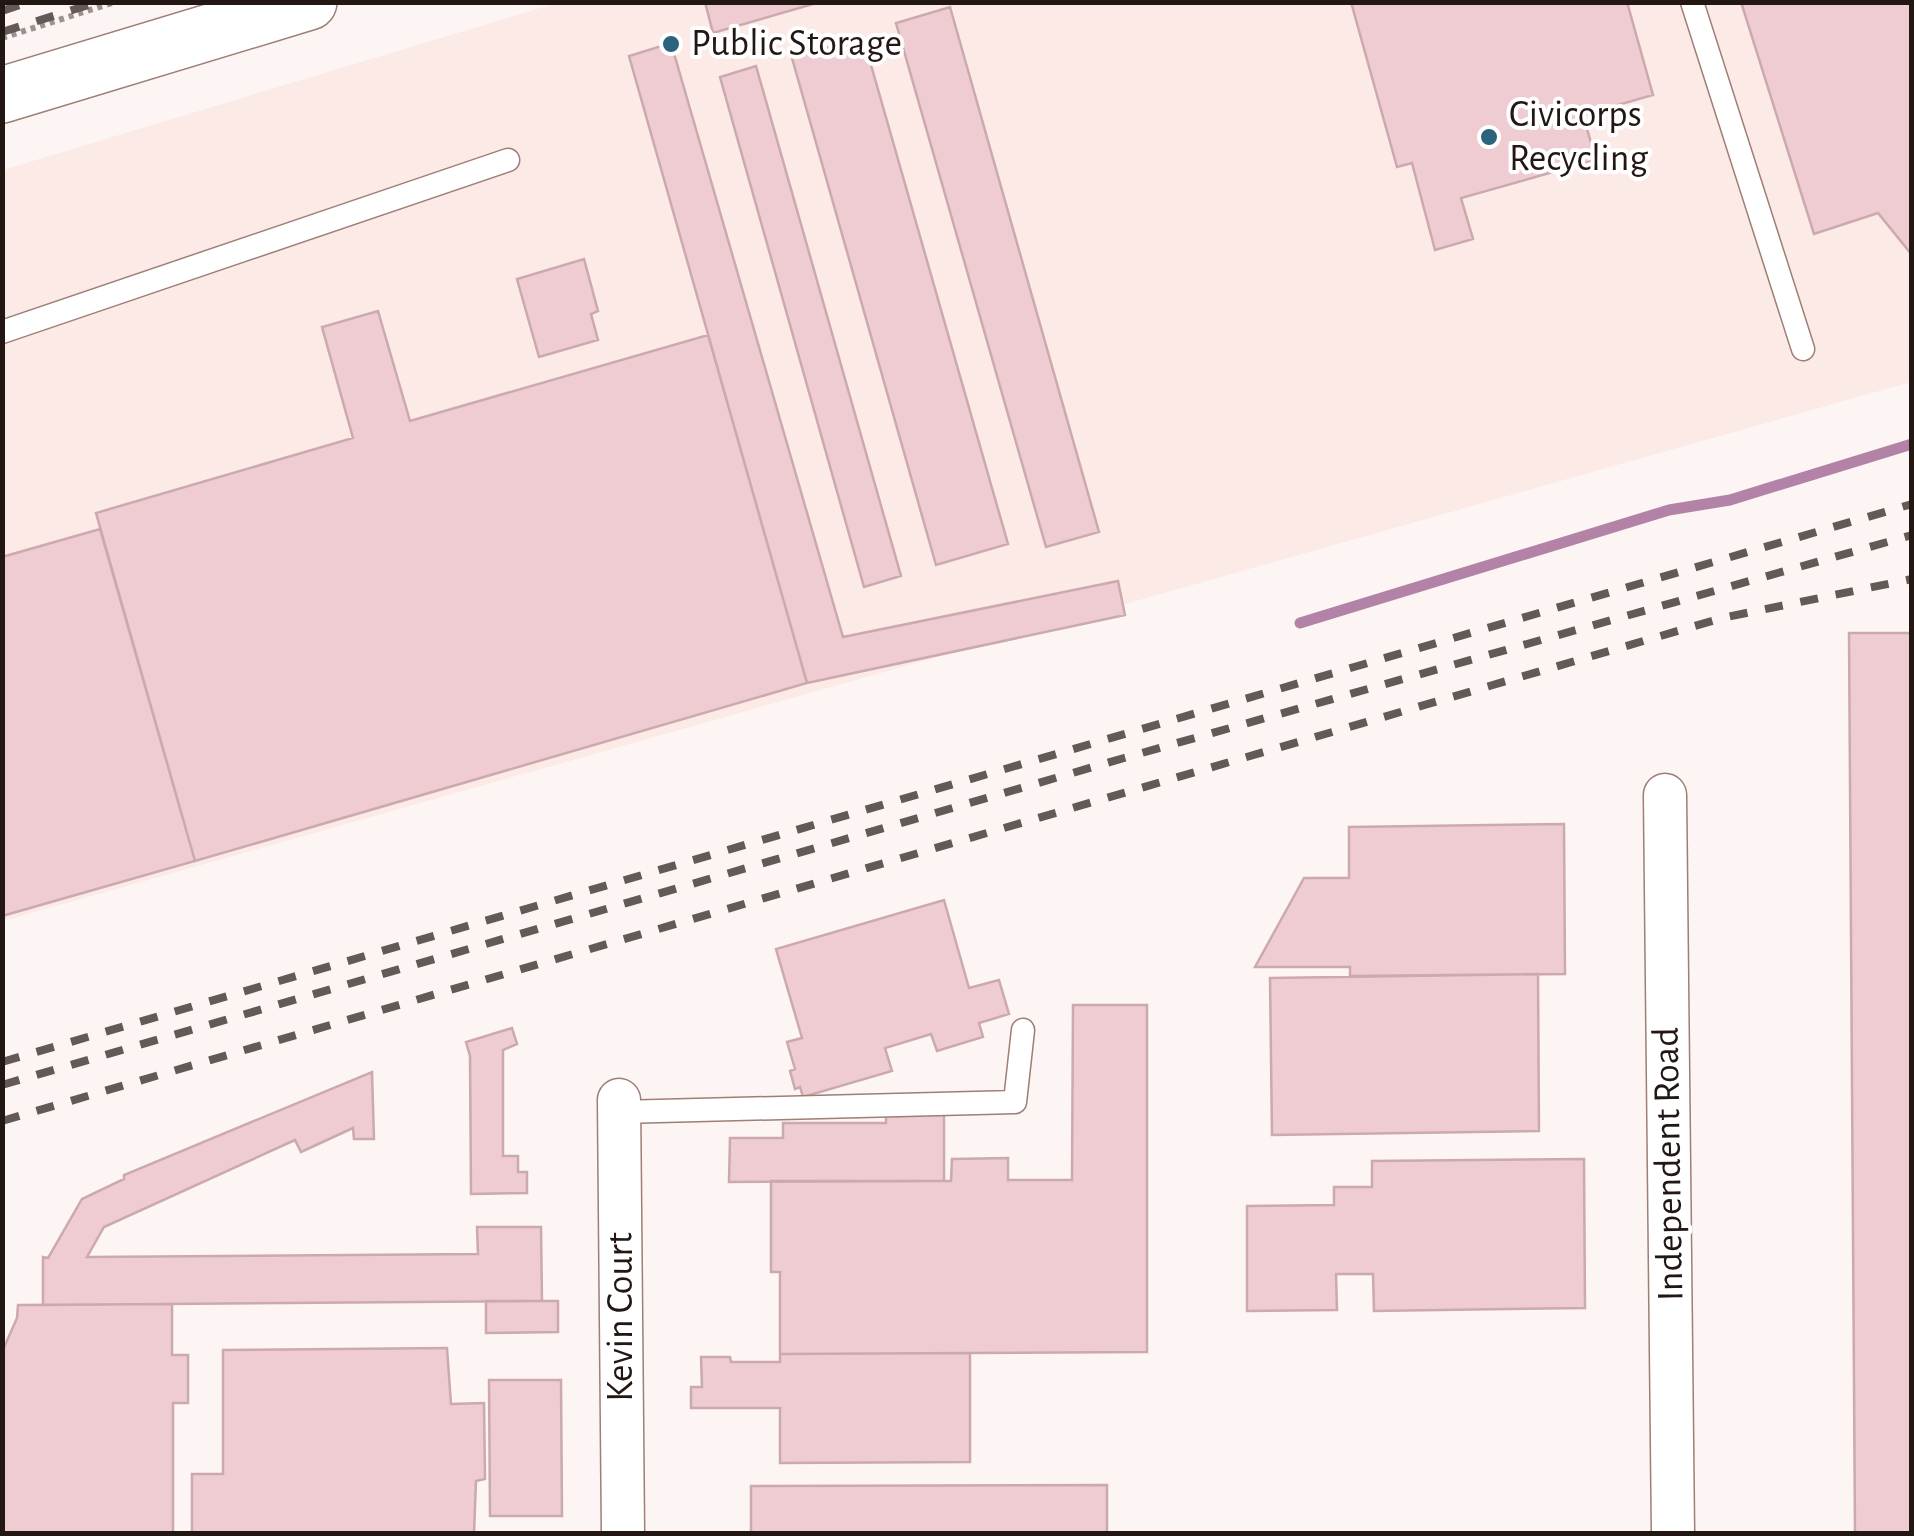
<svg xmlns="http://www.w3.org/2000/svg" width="1914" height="1536" viewBox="0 0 1914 1536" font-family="'Alegreya Sans',sans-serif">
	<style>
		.built { fill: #fbeae5 }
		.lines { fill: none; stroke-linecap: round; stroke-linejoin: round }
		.stream { stroke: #b283a7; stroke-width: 11 }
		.building { fill: #eeccd2; stroke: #cba9af; stroke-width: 2.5 }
		.service-casing { stroke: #9d7f75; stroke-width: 25 }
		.minor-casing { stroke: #9d7f75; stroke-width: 45 }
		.secondary-casing { stroke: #9d7f75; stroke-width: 58 }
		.path { stroke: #9c9390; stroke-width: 6; stroke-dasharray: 5 5; stroke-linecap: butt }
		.service { stroke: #fff; stroke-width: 22 }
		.minor { stroke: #fff; stroke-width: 42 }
		.secondary { stroke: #fff; stroke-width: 55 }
		.rail { stroke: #635956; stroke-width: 8; stroke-dasharray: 18 18; stroke-linecap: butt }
		.poi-dot { fill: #2b627c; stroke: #fff; stroke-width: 4 }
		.labels { text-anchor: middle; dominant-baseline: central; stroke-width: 8; stroke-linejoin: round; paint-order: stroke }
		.poi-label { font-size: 38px; fill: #221713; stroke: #fff; text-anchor: start }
		.street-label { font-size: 38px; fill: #221713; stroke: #fff }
	</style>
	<rect width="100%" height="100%" fill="#fcf5f3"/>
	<path class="built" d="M557,3h1354v379l-1908,539v-751z"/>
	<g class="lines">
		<path class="stream" d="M1300,623l369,-113 61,-10 182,-56"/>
	</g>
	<path class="building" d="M705,2h115l-107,31z
		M1351,2h276l26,93 -70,20 13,45 -135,38 12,41 -38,11 -23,-87 -15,4z
		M1741,2h171v253l-34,-42 -64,21z
		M950,7l149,525 -53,15 -150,-524z
		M863,37l145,507 -72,21 -144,-507z
		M671,43l172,594 275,-56 7,34 -318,68 -178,-627z
		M756,66l145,510 -37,11 -144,-510z
		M584,259l14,52 -7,3 7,26 -59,17 -22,-78z
		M378,311l32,110 298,-86 99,348 -612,178 -99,-348 257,-75 -31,-111z
		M100,529l95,332 -193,55v-359z
		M1849,633h63v901h-57z
		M1564,824l1,150 -215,2v-9h-95l49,-89h45v-51z
		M944,900l25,88 30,-8 10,34 -30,9 4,14 -46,14 -6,-17 -46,14 7,23 -89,26 -3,-10 -5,2 -5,-18 5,-2 -8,-27 15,-4 -26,-89z
		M1538,974l1,157 -267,4 -2,-157z
		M1073,1005h74v347l-367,2v-82h-9v-91h180l1,-22 56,-1v22h64z
		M512,1028l5,16 -14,6v106h15v16h9v21l-56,1 -1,-138 -4,-14z
		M372,1072l2,67h-20l-1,-11 -52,24 -6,-12 -191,87 -17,30 391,-3 -1,-27h64l1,74 -499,4v-48l5,1 34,-59 42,-20v-4z
		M886,1110h58v71l-215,1 1,-44h53v-15h103z
		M1584,1159l1,149 -211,3 -1,-37h-37l1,36 -90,1v-105l87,-1v-18h38v-26z
		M486,1301h72v31l-72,1z
		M172,1304v51h16v48h-15v131h-171v-182l15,-34 1,-13z
		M447,1348l4,56 33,-1 1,76 -9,2 -2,53h-282v-60h31v-124z
		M970,1353v109l-190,1v-55h-89v-21h11l-1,-30h29l1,5h49v-8z
		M489,1380h72l1,136h-72z
		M1107,1485v49h-356v-48z"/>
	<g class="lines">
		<g class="service-casing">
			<path id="service" d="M1692,2l111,347
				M2,332l506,-172
				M620,1112l395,-10 8,-72"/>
		</g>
		<g class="minor-casing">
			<path id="minor" d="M1665,795l8,739
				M619,1100l4,434"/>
		</g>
		<g class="secondary-casing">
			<path id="secondary" d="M2,95l307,-93"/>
		</g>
		<path class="path" d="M2,38l113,-36"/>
		<use href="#service" class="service"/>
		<use href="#minor" class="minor"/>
		<use href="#secondary" class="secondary"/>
		<path class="rail" d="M2,11l26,-9
			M2,32l96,-30
			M2,1062l1910,-558
			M2,1085l1122,-327 788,-223
			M2,1121l1720,-503 190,-39"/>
	</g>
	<g class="poi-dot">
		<circle cx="671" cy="44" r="10"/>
		<circle cx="1489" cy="137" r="10"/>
	</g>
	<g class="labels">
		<g class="poi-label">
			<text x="691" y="44">Public Storage</text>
			<text x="1509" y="115">Civicorps<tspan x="1509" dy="44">Recycling</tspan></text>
		</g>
		<g class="street-label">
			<text transform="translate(1669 1164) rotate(-91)">Independent Road</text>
			<text transform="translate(621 1317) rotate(-90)">Kevin Court</text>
		</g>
	</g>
	<rect width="1914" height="1536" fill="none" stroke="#221713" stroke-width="10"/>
</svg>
